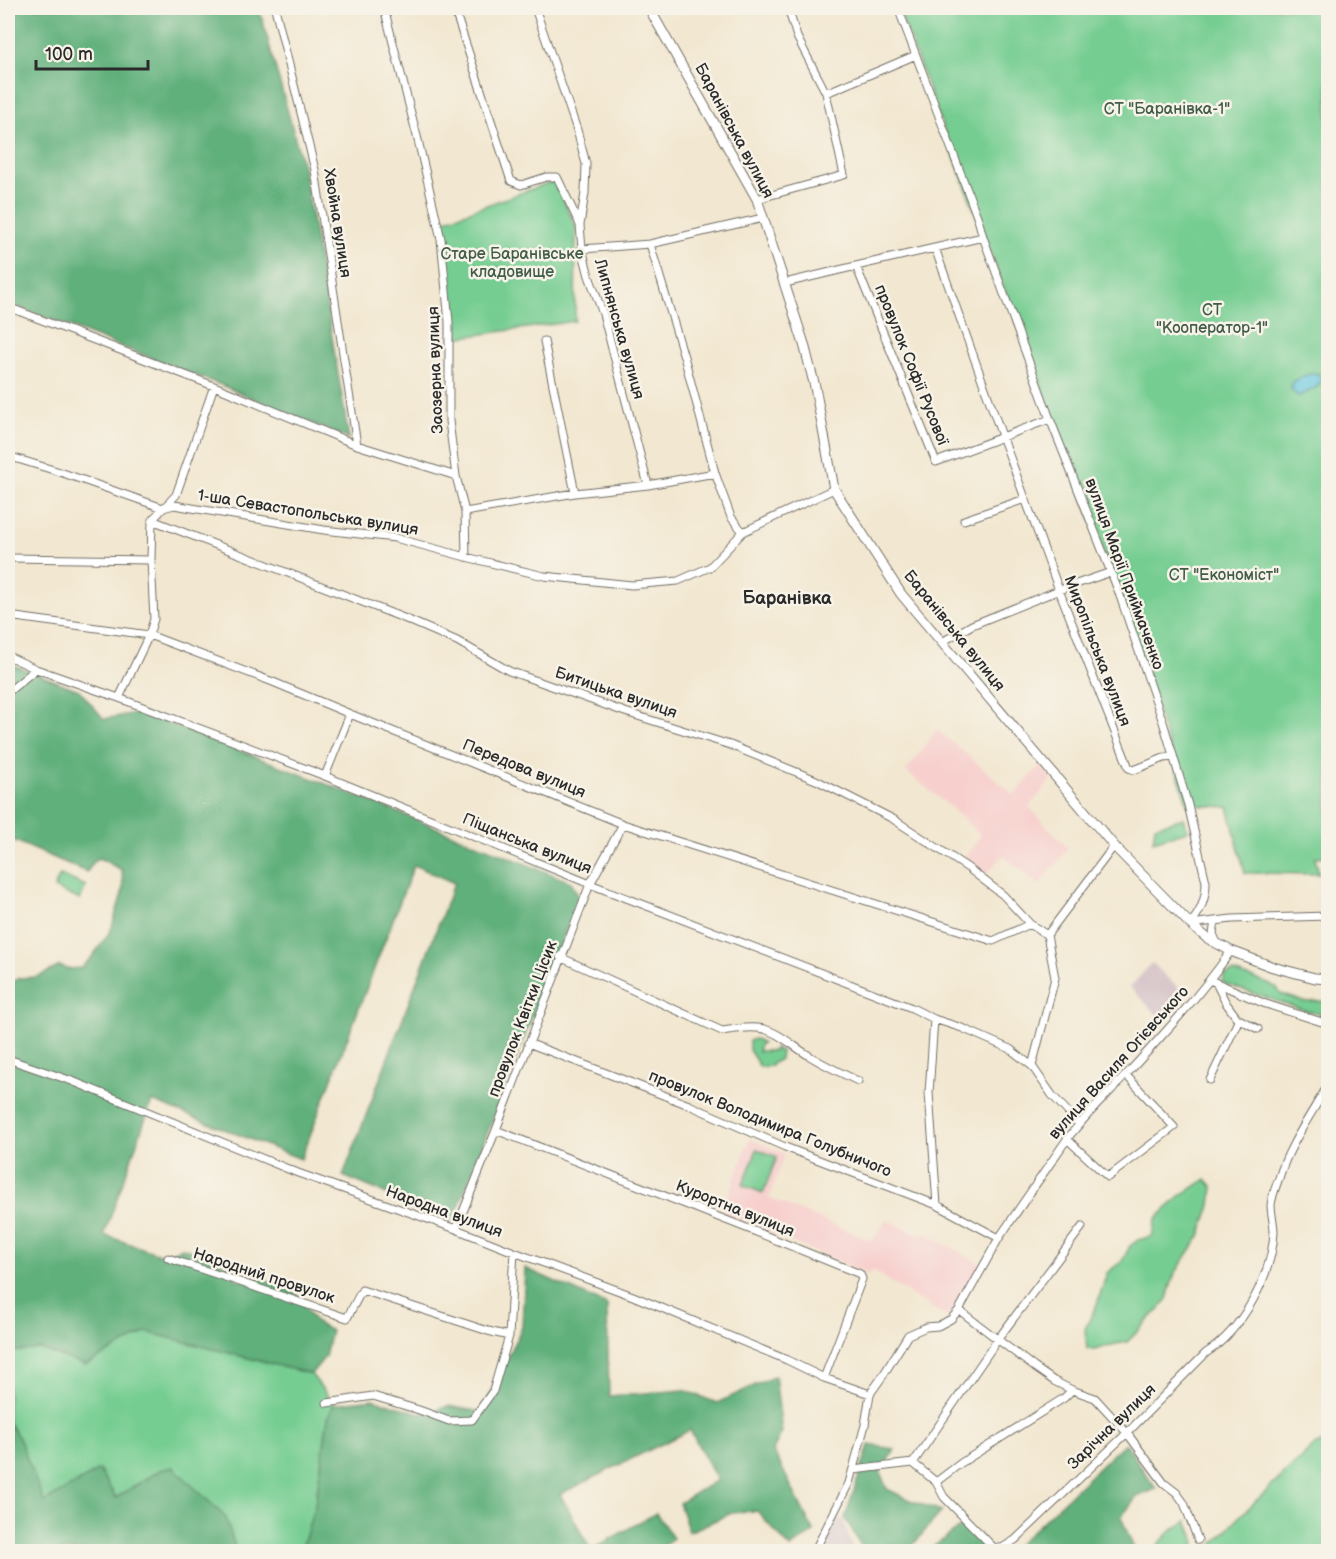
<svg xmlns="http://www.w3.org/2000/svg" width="1336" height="1559" viewBox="0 0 1336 1559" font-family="'Balsamiq Sans',sans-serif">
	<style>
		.built { fill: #f7d0ce }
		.industrial { fill: #d2bec4 }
		.green { fill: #76cd92; stroke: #507c5e; stroke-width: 1.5 }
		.forest { fill: #60b07c; stroke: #466e54; stroke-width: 1.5 }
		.water { fill: #63c8e0; stroke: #477a86; stroke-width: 1.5 }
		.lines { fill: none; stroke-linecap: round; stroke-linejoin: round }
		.street-casing { stroke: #716d65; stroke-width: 9 }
		.secondary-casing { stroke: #716d65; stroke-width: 11 }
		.street { stroke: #fff; stroke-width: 7 }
		.secondary { stroke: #fff; stroke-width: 9 }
		.labels { text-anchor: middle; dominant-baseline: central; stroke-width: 5; stroke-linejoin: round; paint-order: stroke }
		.park-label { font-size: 16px; fill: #425c4a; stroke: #f7f3e8 }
		.street-label { font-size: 16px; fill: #2b2b2b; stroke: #f7f3e8 }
		.neighbourhood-label { font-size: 18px; font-weight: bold; fill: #2b2b2b; stroke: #f7f3e8 }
	</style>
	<rect width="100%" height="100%" fill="#f7f3e8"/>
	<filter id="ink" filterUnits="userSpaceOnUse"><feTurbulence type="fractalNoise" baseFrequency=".0167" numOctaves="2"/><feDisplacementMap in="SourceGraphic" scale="12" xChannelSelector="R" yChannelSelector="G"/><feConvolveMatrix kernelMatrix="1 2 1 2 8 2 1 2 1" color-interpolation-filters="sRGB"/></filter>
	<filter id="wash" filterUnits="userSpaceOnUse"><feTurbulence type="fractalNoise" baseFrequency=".008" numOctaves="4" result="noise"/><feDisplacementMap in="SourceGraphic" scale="24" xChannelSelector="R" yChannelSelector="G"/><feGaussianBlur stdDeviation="1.35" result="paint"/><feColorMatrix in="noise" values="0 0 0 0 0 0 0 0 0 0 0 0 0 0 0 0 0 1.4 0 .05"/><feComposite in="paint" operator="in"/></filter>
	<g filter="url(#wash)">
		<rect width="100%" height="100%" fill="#f2e7d0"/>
		<path class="built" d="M937,730l28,23 49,42 27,-30 11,14 -23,28 39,41 -29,37 -36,-30 -17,20 -23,-14 18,-26 -31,-28 -44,-36z
			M750,1139l35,15 -16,44 103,43 14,-21 36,16 2,-4 59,33 -35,53 -76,-48 -2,5 -148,-63z"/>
		<path class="industrial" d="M1152,963l34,32 -22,27 -34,-35z
			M834,1519h9l11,32 -35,1z"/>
		<path class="green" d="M898,8h430v848l-13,1 4,17 -74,-1 -17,-66 -40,-2 -70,-215z
			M554,181l22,46 -1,94 -120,17 -13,-117z
			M1184,818l4,13 -35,10 2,-15z
			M60,875l26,11 -6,14 -26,-12z
			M1233,972l25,8 18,7 5,7 24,8 23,-1v15l-25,-6 -78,-26 -3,-3 3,-6z
			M754,1039l4,1 4,3 -2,1 -2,7h16l1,-5 2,4 4,1 -1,8 -7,4 -2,3 -11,1 -11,-17v-9z
			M757,1149l20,8 -14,36 -20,-8z
			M1206,1179l7,8 -2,18 -11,31 -26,39 -8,27 -39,40 -21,4 -11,4 -8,-1 -2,-20 12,-25 10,-31 15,-12 8,-15 8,-6 14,-4 4,-17 24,-23z
			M147,1332l164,42 23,30 -6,14 -13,88 -14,45h-65l-10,-33 -66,-48 -44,28 -17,-28 -55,33 -25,-65 -11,-16v-70l32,-3 45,16z
			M1328,1440v111h-121l31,-33 76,-72z
			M1187,1521l8,20 -2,10 -42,1 21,-22z"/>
		<path class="forest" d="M8,8h251l45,162 45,269 -128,-54 -213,-82z
			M8,663l71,27 25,29 36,-7 225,87 206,83 8,15 -126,324 -110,-45 111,-293 -40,-18 -113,294 -149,-58 -48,134 58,20 21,-7 46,18 8,14 23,-3 37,17 18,28 16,9 -6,26 -14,17 -164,-42 -62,33 -45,-16 -32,3v2v-370l11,-6 18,-1 23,-11 8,3 13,-1 11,-11 19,-27 12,-40 -1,-20 -23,-12 -4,2 -8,12 -79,-34z
			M525,1268l82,37 2,91 75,-6 33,13 58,-27 7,56 -9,18 41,82 -24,16 -33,-37 -23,1 -45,20 -10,-29 38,-23 -27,-50 -130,64 31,56 65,-37 17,25 -15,13 -357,1 14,-46 13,-88 6,-14 39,-5 50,15 25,-8 34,6 40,-85z
			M8,1422l11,16 25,64 55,-32 17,28 44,-28 13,-3 53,51 10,33h-228z
			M1125,1443l31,46 -19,8 -16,20 14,34h-124z
			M869,1445l26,4 -15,23 7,17 27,13 28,9 -31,36 1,4h-53l2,-5 -16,-28z
			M963,1525l30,26h-58l-2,-4z"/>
		<path class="water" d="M1312,373l6,1 4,4c-3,11 -14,13 -23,18 -7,-4 -9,-6 -7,-14z"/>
	</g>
	<g filter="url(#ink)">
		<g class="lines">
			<g class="street-casing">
				<path id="street" d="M275,8l40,162 42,275
					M384,8l34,132 23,99 8,83v99l7,55 9,36 1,45
					M454,8l57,173 10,4 25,-8h11l23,48
					M535,8l42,122 9,34 -1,29 -5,32 2,24 7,27 14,38 45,171
					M898,8l80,211 5,18 67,182 68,171 45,132 25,83 18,77c0,17 -5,30 -16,42
					M826,93l90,-38
					M757,199l87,-24 -18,-82 -29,-56 -9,-29
					M650,244l35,116 30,113 16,44 12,15
					M935,248l67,188 57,154 70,178 5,2 30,-12 9,-1
					M582,249l68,-5 113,-26
					M856,266l80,196 114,-43
					M785,283l71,-17 127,-29
					M8,307l206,79 143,59 99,31
					M544,341l31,152
					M8,456l52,16 103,36 11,-3 150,25 71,8 71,19 78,19 88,9 46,-4 32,-14 33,-35 91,-43
					M465,512l110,-19 73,-8 67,-12
					M152,520l254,99 51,22 52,30 116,41 105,33 86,35 77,39 75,49 35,27 27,29 17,11
					M964,520l61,-21
					M8,558l143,2
					M8,616l141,19 124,47 77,32 273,110 370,117 37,-17
					M942,642l30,-17 87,-35 52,-18
					M8,656l28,13 83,29 206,78 265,108 322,124 22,11 28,9 48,21 22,17
					M8,692l28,-23
					M119,698l30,-63 5,-16 -3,-59 1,-40 24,-25 38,-109
					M325,776l25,-62
					M1190,924l25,-3
					M1217,943l-4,-9 2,-13 17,-2 96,-3
					M560,957l162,74c14,-2 28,-5 42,-2 16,4 30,18 44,26 16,10 33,18 50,26
					M1210,980l53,23 65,21
					M1216,983l10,20 11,15 21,11
					M934,1019l-5,74 8,112
					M528,1043l161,62 96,42 152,58 62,33
					M8,1059l64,22 226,92 158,56 58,23 119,44 154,64 37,18 46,16
					M1210,1080l29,-61
					M1079,1124l-27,-29 -20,-29 23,-88 -8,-43 64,-85 4,-3
					M496,1130l258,101 106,43 2,5 -38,99
					M1067,1139l41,38 66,-50 -48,-52
					M456,1229l40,-99 94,-246 33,-60
					M168,1258l179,60 15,-28 126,41 21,5
					M959,1310l75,57 20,14 18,9 23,8 32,35 37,50 13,10 7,10 14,37
					M327,1403l46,-7 46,14 30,11 23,-1 21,-29 16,-55 5,-84
					M913,1463l85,-124 84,-112
					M853,1470l60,-7 23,19 8,15 50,51h8l13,-8 112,-107 79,-80c36,-23 66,-77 68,-121 0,-9 -3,-18 -3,-27 1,-9 5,-19 8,-27 10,-33 32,-63 49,-93
					M936,1482l25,-19 103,-65 8,-8
					M814,1552l35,-69 16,-58 5,-31 12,-17 26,-42 18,-8 12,-1 13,-7 8,-9 40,-72 68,-99c18,-23 39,-43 59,-64 37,-40 74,-80 105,-124"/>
			</g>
			<g class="secondary-casing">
				<path id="secondary" d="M649,8l108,191 47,145 11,43 19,102 67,105 214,253 75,77 17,14 24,13 42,16 42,11 13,1"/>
			</g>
			<use href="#street" class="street"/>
			<use href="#secondary" class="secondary"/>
		</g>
	</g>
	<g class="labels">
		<g class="park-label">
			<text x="1167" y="109">СТ "Баранівка-1"</text>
			<text x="512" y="254">Старе Баранівське<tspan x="512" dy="18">кладовище</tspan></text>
			<text x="1212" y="310">СТ<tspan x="1212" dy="18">"Кооператор-1"</tspan></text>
			<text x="1224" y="575">СТ "Економіст"</text>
		</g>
		<g class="street-label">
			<text transform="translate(734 131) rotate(62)">Баранівська вулиця</text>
			<text transform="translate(337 223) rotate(81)">Хвойна вулиця</text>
			<text transform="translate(619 329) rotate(74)">Липнянська вулиця</text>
			<text transform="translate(911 365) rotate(68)">провулок Софії Русової</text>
			<text transform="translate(436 370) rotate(-92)">Заозерна вулиця</text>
			<text transform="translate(308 513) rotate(9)">1-ша Севастопольська вулиця</text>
			<text transform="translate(1124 574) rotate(70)">вулиця Марії Приймаченко</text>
			<text transform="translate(954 631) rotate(51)">Баранівська вулиця</text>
			<text transform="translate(1097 651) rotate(69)">Миропільська вулиця</text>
			<text transform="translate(616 693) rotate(19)">Битицька вулиця</text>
			<text transform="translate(524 769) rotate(22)">Передова вулиця</text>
			<text transform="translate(527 844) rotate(22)">Піщанська вулиця</text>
			<text transform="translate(523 1019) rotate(-69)">провулок Квітки Цісик</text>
			<text transform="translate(1119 1063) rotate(-48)">вулиця Василя Огієвського</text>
			<text transform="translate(770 1124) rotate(22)">провулок Володимира Голубничого</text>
			<text transform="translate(735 1209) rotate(22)">Курортна вулиця</text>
			<text transform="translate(444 1212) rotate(20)">Народна вулиця</text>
			<text transform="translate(264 1276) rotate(18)">Народний провулок</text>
			<text transform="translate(1112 1427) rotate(-44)">Зарічна вулиця</text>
		</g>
		<g class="neighbourhood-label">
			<text x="787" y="598">Баранівка</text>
		</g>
	</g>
	<rect width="1336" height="1559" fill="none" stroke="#f7f3e8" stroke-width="30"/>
	<path d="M36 60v9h112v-9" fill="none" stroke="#2b2b2b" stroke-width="3"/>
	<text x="45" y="60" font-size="18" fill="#2b2b2b" stroke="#f7f3e8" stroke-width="4.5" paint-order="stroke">100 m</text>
</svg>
